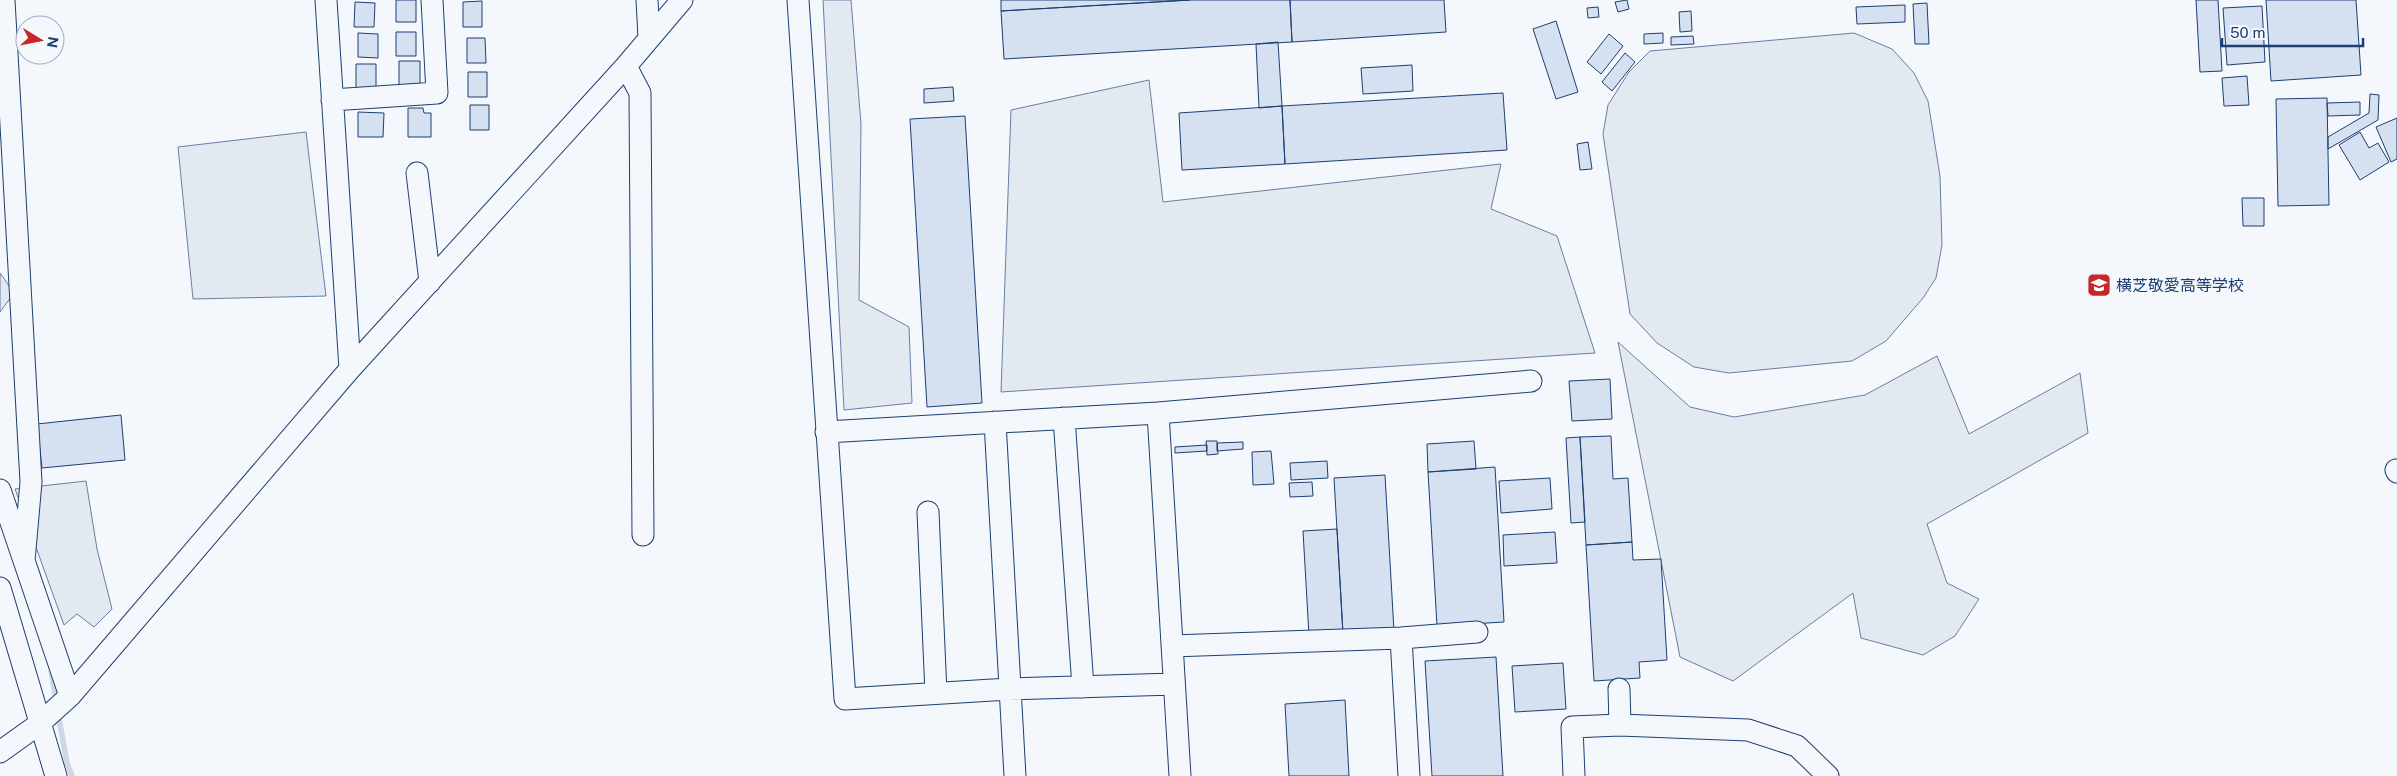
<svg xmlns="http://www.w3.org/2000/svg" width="2397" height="776" viewBox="0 0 2397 776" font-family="'Public Sans','Noto Sans JP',sans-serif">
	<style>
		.green { fill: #e3e9f0; stroke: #687fa3 }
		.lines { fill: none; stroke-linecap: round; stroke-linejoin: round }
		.stream { stroke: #cfd7e4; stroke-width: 5.5 }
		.building { fill: #d5e0f0; stroke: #1d3f73 }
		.minor-casing { stroke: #1d3f73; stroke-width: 23 }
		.minor { stroke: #f4f7fb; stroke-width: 21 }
		.labels { text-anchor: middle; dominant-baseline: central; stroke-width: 4; stroke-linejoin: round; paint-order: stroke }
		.poi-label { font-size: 16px; fill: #1d3f73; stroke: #f4f7fb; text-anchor: start }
	</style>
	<rect width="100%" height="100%" fill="#f4f7fb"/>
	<path class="green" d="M823,0h28l10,124 -2,176 50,27 3,76 -68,7z
		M1854,33l38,16 22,24 14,28 12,75 2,69 -6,33 -13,20 -37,43 -34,20 -123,12 -35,-6 -37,-24 -27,-29 -27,-180 5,-29 21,-33 21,-21z
		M1149,80l14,122 338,-38 -10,45 66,27 38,117 -594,39 10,-282z
		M306,132l20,164 -133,3 -15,-152z
		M0,273l14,20 -14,19z
		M1618,342l72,65 44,10 131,-22 72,-39 32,78 111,-61 8,60 -161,91 20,59 32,16 -24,37 -32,19 -62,-17 -8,-45 -120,88 -53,-24z
		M86,481l11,68 15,60 -18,18 -17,-13 -13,11 -49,-136z"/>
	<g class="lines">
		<path class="stream" d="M51,669l5,32
			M58,713l9,50 5,13"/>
	</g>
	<path class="building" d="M396,0h20v22h-20z
		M1001,0h189l-189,11z
		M1190,0h100l2,42 -288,17 -3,-48z
		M1290,0h154l2,32 -154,10z
		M1627,0l2,9 -11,3 -3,-10z
		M2196,0h22l4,71 -22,1z
		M2266,0h90l5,75 -90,6z
		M482,1v26h-19v-25z
		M355,2l20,1 -1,24h-20z
		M1927,3l2,41h-14l-2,-40z
		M1905,5v17l-48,2 -1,-17z
		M2262,6l3,56 -38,3 -4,-57z
		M1598,7l1,10 -11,1 -1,-10z
		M1691,11l1,20 -12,1 -1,-20z
		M1556,21l22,71 -22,7 -23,-70z
		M396,32h20v24h-20z
		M358,33l20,1v24l-20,-1z
		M1663,33v10l-19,1v-10z
		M1609,34l14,12 -22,28 -14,-12z
		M1693,36l1,8 -23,1v-8z
		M467,38h18l1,25h-19z
		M1278,42l4,64 -23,2 -3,-64z
		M1625,53l10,9 -23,29 -10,-9z
		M399,61h21v24h-21z
		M356,64h20v24h-20z
		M1412,65l1,26 -50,3 -2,-26z
		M468,72h19v25h-19z
		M2247,76l2,29 -25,1 -2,-28z
		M953,87l1,14 -30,2v-14z
		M1503,93l4,57 -222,14 -3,-58z
		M2370,94l9,1 -1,25 -50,29v-12l41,-24z
		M2327,98l2,107 -51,1 -2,-107z
		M2360,102v13l-32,1 -1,-13z
		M470,105h19v25h-19z
		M1282,106l3,58 -103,6 -3,-57z
		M408,108h15l1,5h7v24h-23z
		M358,112l26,1 -1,24h-25z
		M965,116l17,287 -55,4 -17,-288z
		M2397,118v41l-6,3 -15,-35z
		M2360,132l9,16 9,-5 11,19 -29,18 -21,-35z
		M1588,142l4,27 -12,1 -3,-26z
		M2242,198h22v28h-21z
		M1610,379l2,40 -40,2 -3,-40z
		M121,415l4,45 -83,8 -5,-44z
		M1611,436l2,43 15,-1 4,64 -46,3 -6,-108z
		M1580,437l5,85 -14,1 -5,-85z
		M1206,441h11l1,13 -11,1z
		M1474,441l2,28 -48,3 -1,-28z
		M1243,442v7l-26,2v-8z
		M1207,445v6l-32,2v-6z
		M1271,451l3,33 -21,1 -1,-33z
		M1327,461l1,17 -37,2 -1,-17z
		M1495,467l9,155 -67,4 -9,-154z
		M1385,475l9,156 -51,3 -9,-156z
		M1550,478l2,31 -51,4 -2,-32z
		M1312,482l1,14 -23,1 -1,-14z
		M1337,529l6,105 -34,2 -6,-105z
		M1555,532l2,31 -53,3 -1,-31z
		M1632,542l1,18 28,-1 6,101 -28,2 1,16 -46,3 -8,-136z
		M1496,657l7,119h-71l-7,-115z
		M1563,663l3,46 -51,3 -3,-46z
		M1345,700l4,76h-60l-4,-72z"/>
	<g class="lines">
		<g class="minor-casing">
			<path id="minor" d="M4,0l27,482 -7,79
				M326,0l24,369
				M647,0l2,38
				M798,0l47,699 164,-10 165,-5
				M626,66l14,27 3,442
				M332,100l105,-7 -5,-93
				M417,173l13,109
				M1158,413l22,363
				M1064,418l19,269
				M995,422l20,354
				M826,432l332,-19 373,-32
				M2396,470l1,2
				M0,490l70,206
				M928,512l8,181
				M0,588l56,188
				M1401,638l8,138
				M1172,646l229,-8 76,-6
				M1619,689l1,36
				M0,752l39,-28 31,-28 280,-327 276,-303 56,-66
				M1574,776l-2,-49 48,-2 128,5 49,16 31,30"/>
		</g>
		<use href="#minor" class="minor"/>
	</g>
	<defs>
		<g id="school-square" transform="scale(1.25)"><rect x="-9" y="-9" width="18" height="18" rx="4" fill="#c62828" stroke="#f4f7fb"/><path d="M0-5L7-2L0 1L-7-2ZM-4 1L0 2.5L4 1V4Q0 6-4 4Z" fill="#fff"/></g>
	</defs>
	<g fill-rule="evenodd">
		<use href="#school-square" x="2099" y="285"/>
	</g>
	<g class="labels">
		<g class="poi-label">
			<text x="2116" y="285">横芝敬愛高等学校</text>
		</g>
	</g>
	<g transform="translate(40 40) rotate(100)"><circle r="24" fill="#f4f7fb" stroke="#9eadc5"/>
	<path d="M0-4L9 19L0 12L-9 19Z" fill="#c62828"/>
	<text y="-8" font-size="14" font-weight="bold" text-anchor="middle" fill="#1d3f73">N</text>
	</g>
	<path d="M2222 38v8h141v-8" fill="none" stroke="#1d3f73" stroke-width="2.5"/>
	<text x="2230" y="38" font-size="15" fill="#1d3f73" stroke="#f4f7fb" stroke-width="4" paint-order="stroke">50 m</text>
</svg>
